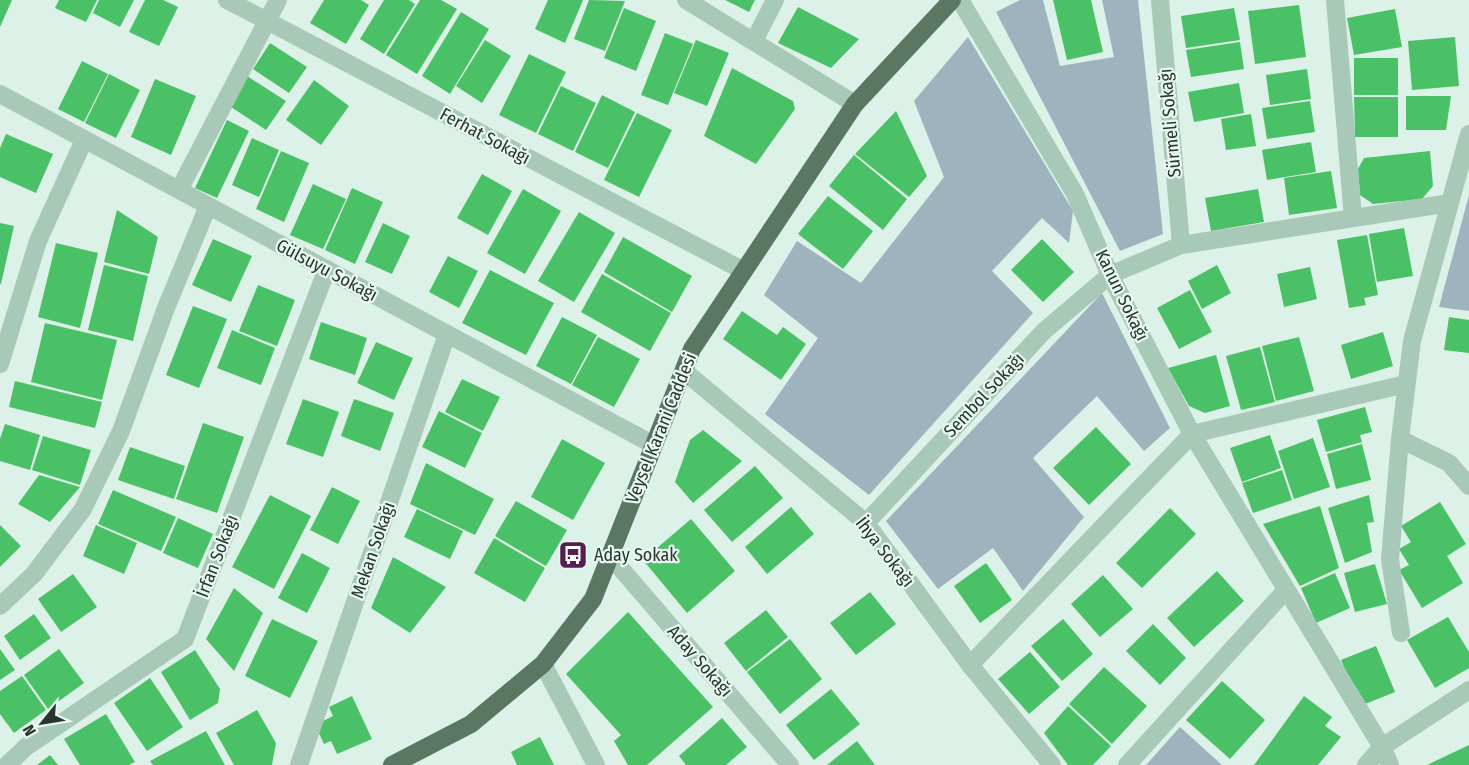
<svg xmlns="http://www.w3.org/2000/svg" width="1469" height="765" viewBox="0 0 1469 765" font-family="'Fira Sans Condensed',sans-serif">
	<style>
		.green { fill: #9db4bf }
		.building { fill: #4ac167 }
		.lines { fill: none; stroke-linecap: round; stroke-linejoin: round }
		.minor { stroke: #a8c9b7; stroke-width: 18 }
		.major { stroke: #5a7764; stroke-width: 18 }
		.labels { text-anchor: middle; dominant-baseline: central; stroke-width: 4.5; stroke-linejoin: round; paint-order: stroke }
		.street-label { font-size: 18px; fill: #28362d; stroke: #e8f9f1 }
		.poi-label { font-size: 18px; fill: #28362d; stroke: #e8f9f1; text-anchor: start }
	</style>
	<rect width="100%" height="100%" fill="#dcf1e7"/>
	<path class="green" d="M1020,0h23l17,66 54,-9 -12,-57h36l25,234 -43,17 -124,-239z
		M968,37l105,174 -4,32 -27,-25 -50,53 41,42 -164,182 -104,-81 53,-76 -54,-43 33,-54 64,42 83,-106 -30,-76z
		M1469,195v116l-30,-4z
		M1102,293l68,135 -26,23 -47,-55 -64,62 51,59 -61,74 -30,-43 -55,41 -52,-68z
		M1180,727l42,38h-76z"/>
	<path class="building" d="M0,0h12l-12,27z
		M59,0h38l-11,22 -31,-14z
		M99,0h35l-14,27 -27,-14z
		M145,0h18l15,7 -19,39 -30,-14z
		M324,0h37l8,5 -23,39 -36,-21z
		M384,0h25l6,4 -31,50 -24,-15z
		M420,0h21l16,9 -40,65 -31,-19z
		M548,0h35l-18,43 -30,-14z
		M589,0l36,1 -20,50 -31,-12z
		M725,0h30l-6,12z
		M1053,0h38l12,52 -36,8z
		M1299,5l7,52 -51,7 -7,-53z
		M798,7l61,32 -28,29 -53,-25z
		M624,8l32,13 -20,50 -32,-13z
		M1234,8l6,32 -54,8 -5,-32z
		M1395,9l7,38 -48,8 -7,-37z
		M461,12l28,17 -39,65 -28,-18z
		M665,33l28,11 -25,61 -27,-10z
		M1455,37l4,49 -47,4 -4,-49z
		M485,40l26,16 -29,47 -26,-17z
		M696,40l33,13 -22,53 -33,-13z
		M1240,42l4,27 -53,8 -5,-27z
		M270,43l37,24 -18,26 -36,-24z
		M529,54l37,18 -30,61 -37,-18z
		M1354,58h44v37h-44z
		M82,61l26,13 -24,48 -26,-13z
		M732,68l61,33 2,8 -39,55 -52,-28z
		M1307,69l4,30 -41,6 -4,-30z
		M109,74l31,16 -24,48 -31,-15z
		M247,76l39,25 -20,29 -38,-25z
		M155,79l41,17 -25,59 -40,-18z
		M314,80l35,26 -28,39 -35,-25z
		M1239,83l5,30 -50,9 -6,-30z
		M561,86l35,17 -23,48 -35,-17z
		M602,95l33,17 -27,56 -33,-16z
		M1406,96h45l-5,34h-40z
		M1354,97h44v40h-43z
		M1310,101l5,31 -48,7 -5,-31z
		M896,111l31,65 -18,21 -54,-43z
		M637,113l35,17 -33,67 -35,-17z
		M1251,114l5,32 -30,4 -5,-31z
		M227,120l22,11 -32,67 -22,-10z
		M6,134l47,20 -17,39 -36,-16v-29z
		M252,138l27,12 -20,47 -27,-12z
		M1311,142l5,30 -49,8 -5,-30z
		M281,151l28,12 -25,59 -28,-13z
		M1430,151l3,35 -11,13 -49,5 -13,-9 -2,-26 6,-11z
		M854,155l53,44 -24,31 -54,-44z
		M1331,171l6,37 -48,7 -5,-37z
		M482,174l30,17 -24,44 -31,-17z
		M313,184l33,15 -23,50 -33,-14z
		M352,188l31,14 -28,62 -30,-14z
		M523,189l38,22 -36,63 -38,-21z
		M1258,189l6,33 -53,9 -6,-33z
		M828,196l45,35 -30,38 -45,-35z
		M117,210l41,27 -9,37 -45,-12z
		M579,212l36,21 -41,69 -36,-21z
		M0,223l14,3 -13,58h-1z
		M383,223l27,13 -18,38 -27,-12z
		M1404,228l9,48 -36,6 -8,-48z
		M1367,235l11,60 -14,3 2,7 -17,3 -12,-68z
		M623,237l69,39 -20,36 -68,-40z
		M213,239l39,17 -21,46 -39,-17z
		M1042,239l32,33 -31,30 -32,-32z
		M56,243l42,10 -18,75 -42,-11z
		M448,256l30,15 -19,37 -30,-16z
		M104,265l44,11 -15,65 -45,-11z
		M1217,265l14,28 -29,16 -14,-28z
		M1310,267l7,32 -33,8 -7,-33z
		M490,270l64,33 -28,52 -64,-32z
		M602,274l69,39 -21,38 -69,-39z
		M258,285l37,15 -18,46 -38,-15z
		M1190,290l22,42 -33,17 -22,-41z
		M193,306l34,13 -28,69 -33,-13z
		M742,311l35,24 6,-8 23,17 -25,36 -58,-41z
		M562,317l35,18 -26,49 -35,-18z
		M1449,317l20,3v33l-25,-3z
		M321,322l46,16 -12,37 -46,-16z
		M45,323l72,17 -15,60 -71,-18z
		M232,330l43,18 -14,37 -44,-17z
		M1383,332l10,34 -42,13 -10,-34z
		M598,337l42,22 -26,48 -42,-22z
		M1299,337l15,54 -38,10 -14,-55z
		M376,342l37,16 -19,42 -37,-17z
		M1260,347l15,55 -34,8 -15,-54z
		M1216,355l14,51 -25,7 -16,-7 -21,-38z
		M462,379l38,18 -17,34 -38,-19z
		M15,381l87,21 -7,26 -86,-21z
		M303,399l36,13 -16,45 -37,-13z
		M354,399l40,14 -14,38 -39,-15z
		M1365,407l7,25 -12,3 2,7 -36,10 -9,-32z
		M439,411l43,22 -17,35 -43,-21z
		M203,423l41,14 -27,76 -41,-14z
		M5,424l35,11 -10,35 -30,-9v-22z
		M1096,427l35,37 -42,41 -36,-37z
		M703,430l39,31 -49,42 -18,-21 15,-42z
		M1270,435l11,33 -39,14 -12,-34z
		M43,436l48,14 -11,35 -48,-15z
		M1313,438l17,49 -36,12 -16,-48z
		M562,439l43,24 -32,57 -42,-23z
		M1362,444l9,36 -35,9 -9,-35z
		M130,447l55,19 -11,33 -56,-19z
		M426,463l68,36 -19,36 -65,-31z
		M755,466l28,32 -51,44 -28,-32z
		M1282,470l10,30 -39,13 -11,-30z
		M39,475l41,12 -30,35 -32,-18z
		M332,487l28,14 -22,43 -28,-14z
		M113,490l63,27 -15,34 -63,-27z
		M270,495l41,21 -37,73 -42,-22z
		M1369,495l5,27 -7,1 5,29 -27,11 -17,-55z
		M516,501l51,29 -21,36 -51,-30z
		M1440,502l26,42 -19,12 16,27 -41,25 -23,-38 10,-5 -10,-16 12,-7 -10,-16z
		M1320,506l19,62 -39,18 -37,-62z
		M791,507l23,27 -47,40 -22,-27z
		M1170,508l26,26 -54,54 -26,-25z
		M417,509l46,22 -13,28 -46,-22z
		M178,518l35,16 -15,34 -35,-15z
		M691,519l44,52 -48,42 -44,-53z
		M0,525l21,21 -21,21z
		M96,525l41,18 -13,31 -41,-18z
		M494,538l51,30 -20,34 -51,-29z
		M302,553l28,15 -23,45 -29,-15z
		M393,557l53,30 -36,46 -39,-25z
		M986,563l26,37 -32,23 -26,-37z
		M1375,564l12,40 -32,8 -11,-39z
		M1217,571l27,30 -50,46 -27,-29z
		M1335,573l15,35 -34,15 -15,-35z
		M73,574l24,33 -36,25 -23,-33z
		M1103,575l30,34 -33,28 -29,-33z
		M234,588l29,25 -29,58 -28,-32z
		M870,592l26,32 -40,31 -26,-32z
		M766,610l22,27 -42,34 -22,-28z
		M628,612l85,95 -66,58h-19l-14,-24 7,-6 -55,-61z
		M34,614l17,24 -31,22 -16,-24z
		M1448,617l21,35v16l-34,20 -28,-48z
		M272,619l46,22 -28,57 -45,-22z
		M1063,619l30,35 -31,27 -31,-35z
		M1153,624l33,34 -26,27 -34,-34z
		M790,639l32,40 -42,35 -33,-42z
		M1376,646l19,46 -35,14 -19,-46z
		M0,649l15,21 -15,10z
		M59,649l25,34 -36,26 -24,-34z
		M195,650l25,39 -2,14 -28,17 -29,-48z
		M1030,652l30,35 -31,27 -31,-35z
		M1104,667l43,39 -35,38 -43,-40z
		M22,676l24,34 -32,23 -14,-19v-23z
		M150,678l33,49 -36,24 -33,-48z
		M1222,681l43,39 -35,39 -44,-39z
		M831,689l29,35 -46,36 -28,-35z
		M352,696l20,43 -35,15 -6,-13 -7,3 -9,-19 18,-9 -4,-9z
		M1304,696l28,21 -7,9 16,11 -23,28h-64z
		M1068,706l43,40 -18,19h-25l-24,-32z
		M257,710l19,33 -4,22h-38l-18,-32z
		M106,714l29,48 -6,3h-49l-16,-26z
		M722,718l25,29 -21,18h-40l-7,-9z
		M206,731l19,34h-72l-3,-4z
		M540,737l14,28h-37l-6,-13z
		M857,741l18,24h-48z
		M1469,745v20h-42z
		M50,755l8,10h-21z"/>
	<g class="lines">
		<path class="minor" d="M227,0l517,271
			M686,0l169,104
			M960,0l115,194 35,81 82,159 190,313 8,18
			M1160,0l21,245
			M1335,0l18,218
			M754,41l21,-41
			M0,94l654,351
			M1469,134l-57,207 -12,98 49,24 20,23
			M179,190l99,-190
			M0,364l38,-123 46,-101
			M684,371l182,152 104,142 82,100
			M1400,439l-10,120 11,74
			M866,523l178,-192 66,-56 71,-30 269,-42
			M610,556l180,209
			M0,606l34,-32 49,-65 38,-78 45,-123 42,-102
			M543,664l53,101
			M970,665l222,-231 214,-50
			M7,765l19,-18 159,-108 142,-370
			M299,765l148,-431
			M1127,765l159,-175
			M1366,765l16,-18 87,-57"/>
		<path class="major" d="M392,765l79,-41 72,-60 50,-65 99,-250 163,-245 97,-104"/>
	</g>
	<defs>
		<g id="bus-square" transform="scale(1.5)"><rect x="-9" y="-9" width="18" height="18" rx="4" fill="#561f52" stroke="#e8f9f1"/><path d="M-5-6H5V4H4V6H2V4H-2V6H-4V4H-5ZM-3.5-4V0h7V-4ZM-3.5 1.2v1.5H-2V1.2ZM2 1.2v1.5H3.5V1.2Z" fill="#fff"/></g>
	</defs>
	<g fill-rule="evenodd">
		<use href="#bus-square" x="573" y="555"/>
	</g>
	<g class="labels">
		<g class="street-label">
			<text transform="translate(1170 123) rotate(-95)">Sürmeli Sokağı</text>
			<text transform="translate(485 136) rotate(28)">Ferhat Sokağı</text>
			<text transform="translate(327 270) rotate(28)">Gülsuyu Sokağı</text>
			<text transform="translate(1122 295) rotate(64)">Kanun Sokağı</text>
			<text transform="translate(984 395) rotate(-47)">Sembol Sokağı</text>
			<text transform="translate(661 428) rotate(-68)">Veysel Karani Caddesi</text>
			<text transform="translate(373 550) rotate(-71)">Mekan Sokağı</text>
			<text transform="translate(885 552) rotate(52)">İhya Sokağı</text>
			<text transform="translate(217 556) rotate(-69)">İrfan Sokağı</text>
			<text transform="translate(700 661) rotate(49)">Aday Sokağı</text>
		</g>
		<g class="poi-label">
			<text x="594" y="555">Aday Sokak</text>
		</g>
	</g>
	<g transform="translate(42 723) rotate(240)" stroke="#e8f9f1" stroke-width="4.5" paint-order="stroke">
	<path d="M0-4.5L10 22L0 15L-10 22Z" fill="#28362d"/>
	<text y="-9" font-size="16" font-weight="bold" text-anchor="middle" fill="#28362d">N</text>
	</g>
</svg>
